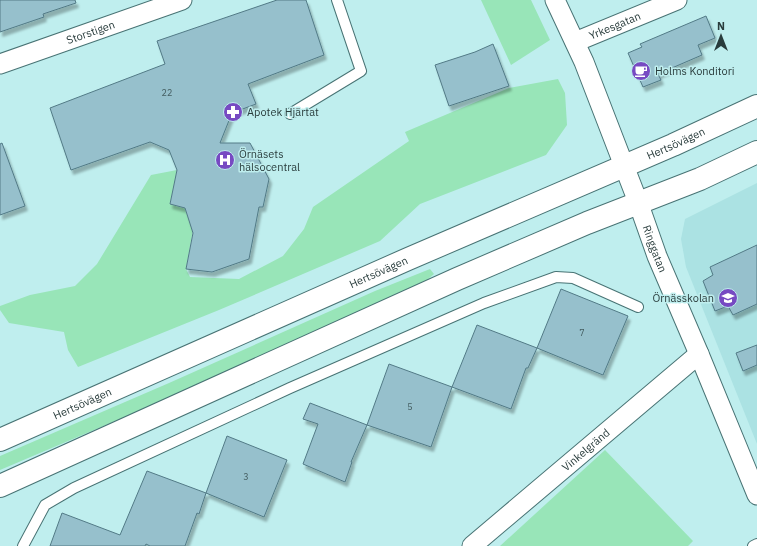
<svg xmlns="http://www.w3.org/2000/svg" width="757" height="546" viewBox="0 0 757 546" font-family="'IBM Plex Sans',sans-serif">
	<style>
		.built { fill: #abe2e3 }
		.green { fill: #98e5b8 }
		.building { fill: #96c0cc; stroke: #527a86; filter: url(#shadow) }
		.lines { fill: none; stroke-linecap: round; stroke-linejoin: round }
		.lane-casing { stroke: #487374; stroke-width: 12 }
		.street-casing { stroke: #487374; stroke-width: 21 }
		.secondary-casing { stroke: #487374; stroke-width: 24 }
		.lane { stroke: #fff; stroke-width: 10 }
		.street { stroke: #fff; stroke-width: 19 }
		.secondary { stroke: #fff; stroke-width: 22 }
		.labels { text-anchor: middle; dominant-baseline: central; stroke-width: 3; stroke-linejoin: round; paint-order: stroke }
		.number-label { font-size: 9px; fill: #445d60 }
		.street-label { font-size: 11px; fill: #293c3c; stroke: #bfeeee }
		.poi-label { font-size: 11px; fill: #293c3c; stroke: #bfeeee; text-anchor: start }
	</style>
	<defs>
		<filter id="shadow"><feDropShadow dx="2.5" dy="4.5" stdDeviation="1" flood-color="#0004"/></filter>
	</defs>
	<rect width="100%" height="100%" fill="#bfeeee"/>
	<path class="built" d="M757,183v261l-71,-177 -5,-28 4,-20z"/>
	<path class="green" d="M481,0h50l19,40 -39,25z
		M558,79l7,14 2,32 -21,30 -126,49 -40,37 -161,69 -141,57 -10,-17 -4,-18 -55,-9 -9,-13v-4l30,-11 45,-9 22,-22 54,-89 26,-5 -7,34 15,4 5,16h4l-8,45 4,8 49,2 44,-23 21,-27 9,-22 96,-66 -4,-9 104,-44z
		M430,269l4,5 -7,6 -253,116 -174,74v-14l169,-73 206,-92z
		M605,450l88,91 -5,5h-188z"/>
	<path class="building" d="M0,0h75l1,3 -33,11 1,3 -44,15z
		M277,0h29l18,55 -76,29 8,20 -24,9 -12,30h30l19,36 -6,28h-4l-10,52 -37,13 -26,-3 7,-36 -8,-25 -15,-4 7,-34 -8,-20 -19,-8 -79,28 -21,-62 115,-44 -8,-23z
		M706,16l9,22 -17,7 4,10 -44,19 3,6 -18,7 -15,-34 14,-6 -2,-3z
		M493,44l16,42 -60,20 -14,-41 40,-13z
		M2,143l23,63 -25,9v-71z
		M757,245v59l-24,11 -5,-9 -13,5 -12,-30 10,-6 -3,-8z
		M561,289l67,27 -25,59 -66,-27z
		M477,325l60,23 -9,20h-2l-15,41 -59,-22z
		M757,345v20l-14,6 -7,-18z
		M389,364l63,23 -21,60 -64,-22z
		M310,403l57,22 -16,37h1l-7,20 -42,-18 15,-40 -15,-5z
		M227,436l60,24 -23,57 -58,-24z
		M147,471l59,22 -7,21 -2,-1 -12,33h-35l-4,-2 -1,2h-95l12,-33 58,22z"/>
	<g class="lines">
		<g class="lane-casing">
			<path id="lane" d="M290,114l71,-43 -24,-71
				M23,546l22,-41 29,-17 216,-100 194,-85 72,-26 17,1 65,29
				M753,546l4,-2"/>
		</g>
		<g class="street-casing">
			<g id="street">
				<path id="s1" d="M555,0l29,62 54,140 19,54 42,98 58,141"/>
				<path id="s2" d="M575,42l102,-42"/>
				<path id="s3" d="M0,64l182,-64"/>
				<path id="s4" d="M472,546l227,-192"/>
			</g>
		</g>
		<g class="secondary-casing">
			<g id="secondary">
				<path id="s5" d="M0,440l408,-181 265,-114 84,-39"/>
				<path d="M0,486l457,-207 130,-56 113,-44 57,-27"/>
			</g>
		</g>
		<use href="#lane" class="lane"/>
		<use href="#street" class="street"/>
		<use href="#secondary" class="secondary"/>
	</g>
	<defs>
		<g id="cafe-disc" transform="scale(1)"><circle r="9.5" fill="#774ac2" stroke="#bfeeee"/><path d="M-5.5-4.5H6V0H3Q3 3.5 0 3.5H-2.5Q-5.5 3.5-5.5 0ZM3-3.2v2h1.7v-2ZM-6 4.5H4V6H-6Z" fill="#fff"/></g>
		<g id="pharmacy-disc" transform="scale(1)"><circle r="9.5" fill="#774ac2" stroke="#bfeeee"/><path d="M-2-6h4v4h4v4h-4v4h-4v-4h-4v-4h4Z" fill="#fff"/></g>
		<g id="hospital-disc" transform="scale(1)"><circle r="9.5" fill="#774ac2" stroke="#bfeeee"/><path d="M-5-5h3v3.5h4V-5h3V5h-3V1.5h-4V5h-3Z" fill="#fff"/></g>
		<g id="school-disc" transform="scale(1)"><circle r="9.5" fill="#774ac2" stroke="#bfeeee"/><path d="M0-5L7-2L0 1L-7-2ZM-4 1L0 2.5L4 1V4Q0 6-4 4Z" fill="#fff"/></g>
	</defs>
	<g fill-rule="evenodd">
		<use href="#cafe-disc" x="641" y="71"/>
		<use href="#pharmacy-disc" x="233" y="112"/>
		<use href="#hospital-disc" x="225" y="160"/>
		<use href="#school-disc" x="728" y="298"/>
	</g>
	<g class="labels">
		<g class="number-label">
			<text x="167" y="92">22</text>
			<text x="582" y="332">7</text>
			<text x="410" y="406">5</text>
			<text x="246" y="476">3</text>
		</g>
		<g class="street-label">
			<text stroke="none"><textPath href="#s2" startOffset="43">Yrkesgatan</textPath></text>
			<text stroke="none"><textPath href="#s3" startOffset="96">Storstigen</textPath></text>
			<text stroke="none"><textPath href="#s5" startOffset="738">Hertsövägen</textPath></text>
			<text stroke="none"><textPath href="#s1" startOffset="268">Ringgatan</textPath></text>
			<text stroke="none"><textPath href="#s5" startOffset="414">Hertsövägen</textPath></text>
			<text stroke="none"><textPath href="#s5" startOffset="90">Hertsövägen</textPath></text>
			<text stroke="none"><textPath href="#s4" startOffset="149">Vinkelgränd</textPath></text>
		</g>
		<g class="poi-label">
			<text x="655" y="71">Holms Konditori</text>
			<text x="247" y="112">Apotek Hjärtat</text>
			<text x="239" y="154">Örnäsets<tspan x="239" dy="13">hälsocentral</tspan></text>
			<text x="714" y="298" text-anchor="end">Örnässkolan</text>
		</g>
	</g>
	<g transform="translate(721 36)" stroke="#bfeeee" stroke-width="3" paint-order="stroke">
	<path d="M0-3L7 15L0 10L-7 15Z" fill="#293c3c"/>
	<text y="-6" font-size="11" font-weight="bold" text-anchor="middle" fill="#293c3c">N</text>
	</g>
</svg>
